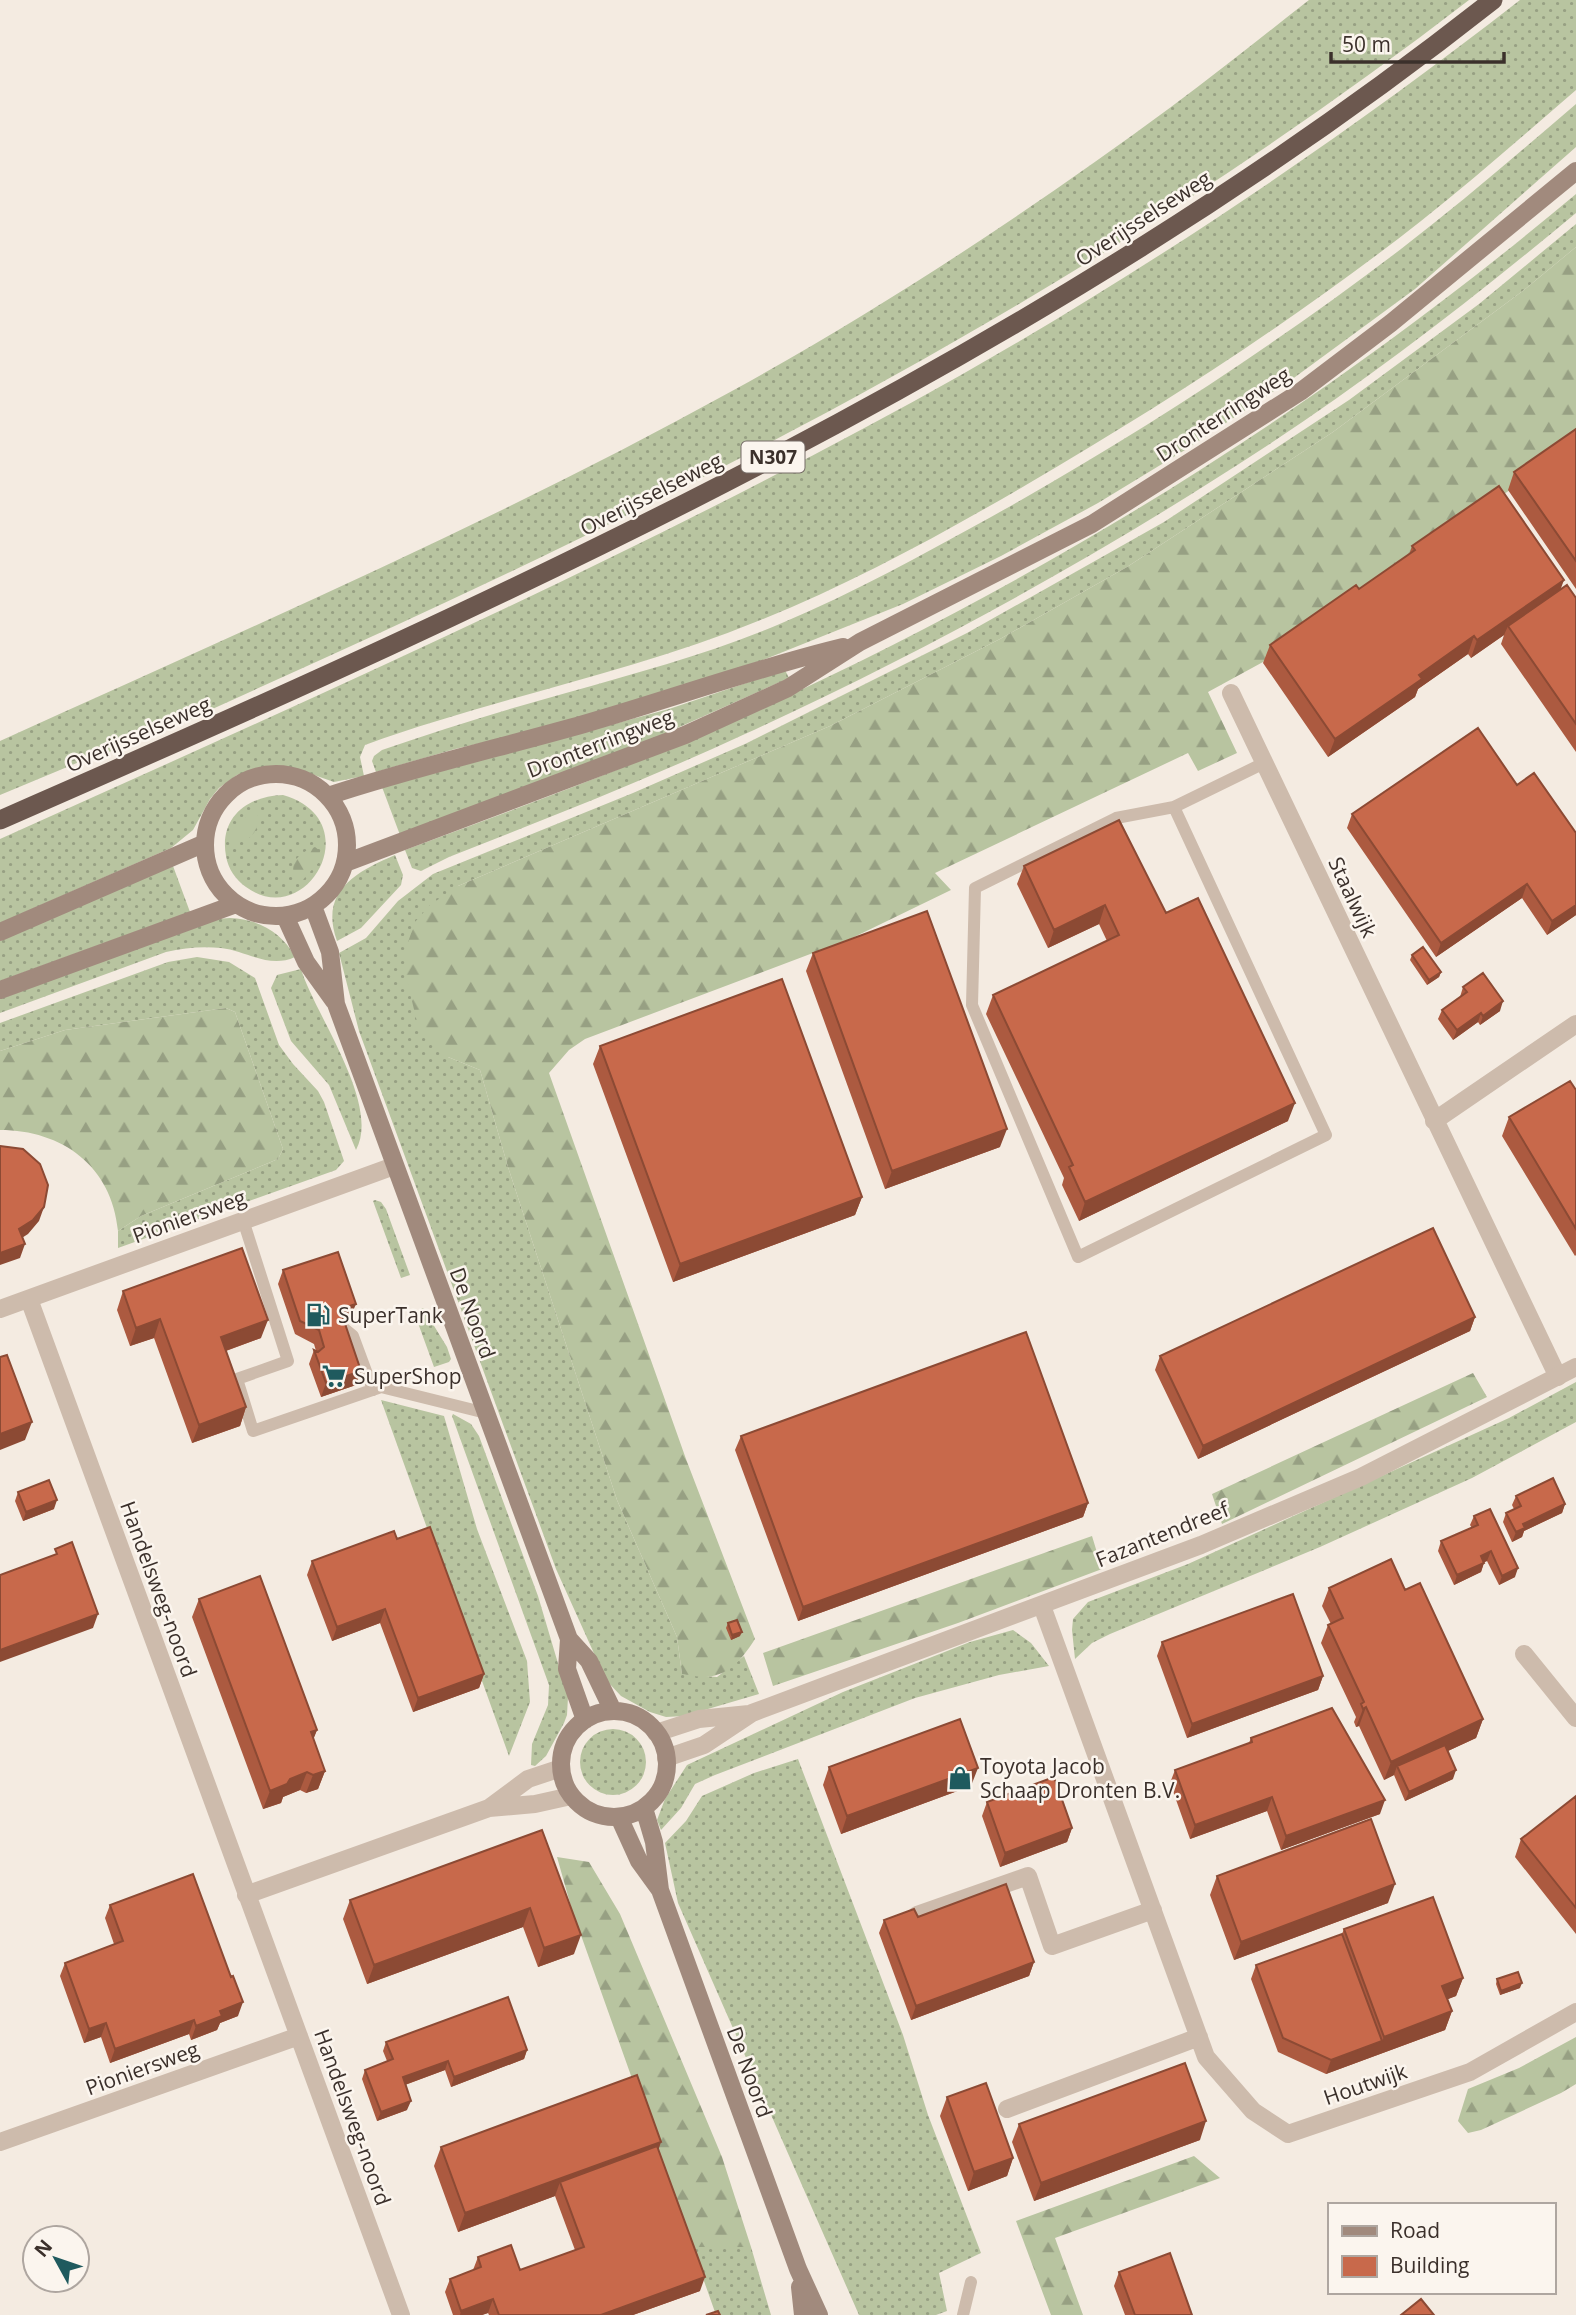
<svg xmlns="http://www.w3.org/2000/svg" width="1576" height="2315" viewBox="0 0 1576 2315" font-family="'Open Sans',sans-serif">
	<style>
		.grass { fill: url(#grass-dots) }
		.forest { fill: url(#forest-firs) }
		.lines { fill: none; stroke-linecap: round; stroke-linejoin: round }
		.service { stroke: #cdbbac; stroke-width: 12 }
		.minor { stroke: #cdbbac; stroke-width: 18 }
		.tertiary { stroke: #cdbbac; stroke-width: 18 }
		.secondary { stroke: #a18a7d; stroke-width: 18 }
		.trunk { stroke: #6c584f; stroke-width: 19 }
		.wall { fill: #ac5a40 }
		.shaded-wall { fill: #8c4a34 }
		.building { fill: #c8694b; stroke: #8c4a34; stroke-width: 2 }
		.labels { text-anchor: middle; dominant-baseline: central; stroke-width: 5; stroke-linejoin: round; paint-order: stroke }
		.shield { fill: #fbf5ee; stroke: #756b66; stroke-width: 2 }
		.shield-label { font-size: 19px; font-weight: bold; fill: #3b302b }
		.street-label { font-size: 21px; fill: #3b302b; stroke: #fbf5ee }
		.poi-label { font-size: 21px; fill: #3b302b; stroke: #fbf5ee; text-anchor: start }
	</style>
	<defs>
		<pattern id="grass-dots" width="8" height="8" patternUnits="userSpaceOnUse" patternTransform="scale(1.75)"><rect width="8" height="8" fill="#b8c4a0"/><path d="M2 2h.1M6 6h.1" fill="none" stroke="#97a083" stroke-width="1.8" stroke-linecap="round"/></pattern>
		<pattern id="forest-firs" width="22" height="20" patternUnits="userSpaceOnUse" patternTransform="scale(1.75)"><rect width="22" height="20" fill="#b8c4a0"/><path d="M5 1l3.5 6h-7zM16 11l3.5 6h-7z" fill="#97a083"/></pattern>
	</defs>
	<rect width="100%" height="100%" fill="#f4ebe1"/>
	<path class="grass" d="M1309,0h160c-249,192 -520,355 -802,495 -173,88 -351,167 -528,247l-55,18 -84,35v-54c246,-112 495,-219 732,-350 153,-84 299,-181 439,-284 47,-35 92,-71 138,-107z
		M1520,0h56v90c-51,44 -102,89 -155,131 -125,98 -258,184 -395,264 -86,50 -175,99 -268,136 -127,52 -264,77 -393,124l-5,12 4,19 -30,6 -40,-14 -26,-2 -31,9 -18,13 -9,11 -17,31 -22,18 -171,75v-84c324,-146 651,-290 961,-464 195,-111 382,-237 559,-375z
		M1576,104v43l-161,142 -124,91 -106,70 -87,53 -97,53 -98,48 -140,56 -217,68 -91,21 -79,23 -4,-11 2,-5 8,-6c61,-21 122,-40 184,-57 74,-21 146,-40 216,-70 72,-30 141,-69 209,-106 143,-80 280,-169 410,-268 60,-46 118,-96 175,-145z
		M1576,194v19c-101,84 -204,164 -314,236 -165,108 -338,203 -517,285 -97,45 -197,84 -296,123l-28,14 -9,-3 -7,-18c121,-45 242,-89 359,-143 296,-136 563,-304 812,-513z
		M1576,224v23l-52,43 -191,142 -206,135 -127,72 -170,87 -372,160 -10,171 32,13 28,97 109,333 60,137 5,37 35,3 27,-21 15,38 -75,22 -18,1 -16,-5 -29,-16 -15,-16 -50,-111 -197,-538 -20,-78 27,-15 32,-37 35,-27 200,-81 112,-49 222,-111 197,-111 185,-122 130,-96z
		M785,670l4,8 -132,59 -257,98 -18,-48 287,-78z
		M283,795c87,25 24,137 -37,92 -10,-7 -18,-18 -20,-31 -7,-38 21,-60 57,-61z
		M395,855l8,20 -2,10 -40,43 -24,13c-18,-50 19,-69 58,-86z
		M173,866l17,46 -190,69v-40l95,-43z
		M230,918c28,1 52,14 65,39 -26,12 -48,-6 -74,-9 -19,-2 -37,0 -55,4l-166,61v-14l216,-80z
		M197,957l32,5 26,16 24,67 14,19 25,27 6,11 20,59 -8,9 -218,78v-17l23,-15 137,-57 5,-10 -48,-137 -9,-4 -161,22 -65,21v-28l168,-61z
		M301,969c14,46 80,135 55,181l-27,-65 -38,-44 -20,-53 6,-13z
		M375,1200l6,2 5,7 24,66 -9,3 -28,-77z
		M423,1308l24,39 4,12 -2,3 -15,5 -20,-55z
		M1576,1382v40l-104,56 -152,69 -210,87 -18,9 -17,16 -3,-29 1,-11 15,-17 100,-38 321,-146z
		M381,1400l63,16 33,113 50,132 3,41 -21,54z
		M453,1414l18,10 8,12 59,160 30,101 -1,18 -3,8 -18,33 -11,10 -4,-1 1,-21 16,-39 1,-20 -97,-269z
		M1013,1630l18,13 18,23 -50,9 -84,23 -200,77 -20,9 -14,24 -20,22 -4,-10 8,-21 22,-34 156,-73 127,-50z
		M580 1762a33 33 0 1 1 66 0a33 33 0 1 1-66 0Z
		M798,1759l105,276 25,80 53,138 -42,20 8,38 -11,4h-77l-181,-412 -13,-60 21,-22 16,-25 52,-23z
		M692,2247h59l20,68h-55z"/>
	<path class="forest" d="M1576,247v197l-313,218 -55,30 29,61 -39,18 -10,-18 -253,120 16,17 -101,49 -265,100 -16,11 -20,23 137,386 69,180c-20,31 -35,44 -73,35l-5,-37 -60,-137 -109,-333 -28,-97 -32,-13 -30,-31 -13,-54 1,-24 9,-26 15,-17 28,-19 372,-160 170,-87 127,-72 206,-135 191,-142z
		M254,808l3,1c3,18 -2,33 -23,33l-2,-4 1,-6z
		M315,847l5,4 -2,12 -18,20c-15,-16 -3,-30 15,-36z
		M226,1008l9,4 48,137 -5,10 -137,57 -23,15c-6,-65 -56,-101 -118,-101v-79l65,-21z
		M1473,1373l14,24 -265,127 -10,-30z
		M1092,1536l10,33 -144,54 -185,63 -10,-33z
		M557,1857l32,5 31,52 102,243 29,90h-59l-120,-337z
		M1576,2037v47l-15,9 -80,37 -13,3 -10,-12 10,-32 51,-21z
		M1194,2156l26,22 -165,60 28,77h-32l-35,-94z"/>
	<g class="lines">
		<path class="service" d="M1174,807l152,328 -248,122 -106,-252 3,-117 141,-70 58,-11 90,-44
			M243,1220l45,141 -51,18 16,52 128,-44 105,26
			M336,1322l17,14 20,54
			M963,2315l8,-33"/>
		<path class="minor" d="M1231,693l327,684
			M1434,1121l142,-97
			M29,1299l372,1016
			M0,1309l394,-143
			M1042,1606l164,451 47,54 35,23 182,-62 106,-60
			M1524,1654l52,64
			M489,1808l39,-29 33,-11
			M246,1895l243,-87 46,-4 36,-8
			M917,1915l111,-39 24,70 101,-36
			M1007,2109l192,-72
			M0,2142l299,-106"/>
		<path class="tertiary" d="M656,1733l43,-14 50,-5
			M666,1758l38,-13 48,-32 449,-168 160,-68 215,-110"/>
		<path class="secondary" d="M205 845a71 71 0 1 1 142 0a71 71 0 1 1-142 0Z
			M328,796c84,-28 171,-48 256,-72 87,-25 172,-56 259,-77
			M345,863l340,-128 103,-47 72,-46 232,-118 208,-132 91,-69 185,-152
			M313,906l17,46 6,52 233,635 20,22 24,50
			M285,916l21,46 28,39
			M0,932l205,-89
			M0,990l236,-86
			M569,1639l-2,30 18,51
			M561 1764a53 53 0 1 1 106 0a53 53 0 1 1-106 0Z
			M644,1808l10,34 6,48 138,379 21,46
			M619,1817l20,44 21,29
			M800,2287l3,28"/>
		<path class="trunk" d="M0,820c520,-227 1045,-466 1493,-820"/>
	</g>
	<path class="wall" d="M1576,429v160l-68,-99 6,-18z
		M1412,546l149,43 15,9v154l-75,-108 3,-9 -33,23 -3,-4 -50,35 -3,8 -87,60 -65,-94 7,-18 89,-56 50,-34z
		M1478,728l98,187 -29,20 -25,-37 -86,59 -89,-129 5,-14z
		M1024,866l142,47 122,208 -209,100 -17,-36 2,-7 -78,-164 7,-19 114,-54 -8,-17 -51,24 -31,-64z
		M813,953l187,194 -115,42 -79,-218z
		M1412,955l29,17 -2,5 -12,8 -17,-25z
		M1463,987l37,24 -20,14 -2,-3 -25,18 -15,-21 4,-9 18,-13z
		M600,1046l262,151 -7,18 -182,67 -80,-218z
		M1576,1090v165l-1,1 -73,-120 7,-19z
		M283,1270l67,48 -6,2 12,65 -35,12 -12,-33 5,-14 2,1 -2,-7 -19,-10 -17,-50z
		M123,1291l138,47 -35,13 20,56 -6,19 -48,17 -38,-105 -24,8 -13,-36z
		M1475,1317l-5,14 -272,128 -43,-89 5,-14z
		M741,1436l347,67 -5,14 -285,104 -63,-171z
		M18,1492l36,17 -31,12 -8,-20z
		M1516,1496l49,8 -3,9 -38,18 -2,6 -10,5 -9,-20 3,-9 8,-4 -2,-4z
		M1474,1516l41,61 -16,8 -12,-24 -3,1 -3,10 -27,13 -16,-34 3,-10 31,-13 -2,-3z
		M312,1561l172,113 -5,14 -66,24 -33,-89 -48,18 -25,-66z
		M1329,1588l76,2 78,129 -7,19 -28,13 5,28 -48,22 -11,-26 -10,5 -25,-54 -3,1 -2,-5 2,-5 -35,-74 7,-18 3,-1 -9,-18z
		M199,1599l118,131 -4,9 12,32 -7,18 -12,4 -6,-3 -17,7 -2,6 -18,6 -71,-192z
		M728,1623l12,13 -9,4 -5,-12z
		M1162,1642l161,34 -5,14 -131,48 -30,-82z
		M1251,1738l129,76 -99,36 -14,-39 -77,28 -20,-56 5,-13 74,-27z
		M829,1767l142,19 -130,48 -18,-49z
		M1576,1796v138l-61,-77 6,-18z
		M987,1802l85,26 -5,14 -67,25 -18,-51z
		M542,1830l32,124 -36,13 -15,-40 -156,57 -24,-65 7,-19z
		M1217,1876l171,27 -154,57 -24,-65z
		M110,1905l128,111 -18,7 -3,7 -26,10 -2,-6 -79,29 -9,-26 -17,6 -24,-67 5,-13 49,-19 -9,-26z
		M918,1917l116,45 -5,14 -118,44 -32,-87 5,-13z
		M1344,1929l119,49 -7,18 -9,3 5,12 -7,19 -119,44 -48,-22 -27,-73 5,-14 86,-31z
		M1497,1979l23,9 -20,7 -4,-11z
		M386,2042l141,8 -3,9 -73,28 -6,-17 -40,15 2,25 -30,11 -15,-42 3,-9 22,-9 -4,-10z
		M947,2097l66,61 -6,18 -39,15 -28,-75z
		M1019,2124l181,16 -166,61 -22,-59z
		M441,2147l217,2 42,142 -67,24h-144l-1,-2 -6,2h-29l-8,-23 5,-13 23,-9 5,-13 42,13 55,-20 -20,-54 -97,36 -24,-66z
		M1119,2272l73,43h-67l-11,-29z"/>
	<path class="shaded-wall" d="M1564,580l-7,19 -49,27 -4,9 -33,23 6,-18z
		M1474,636l-6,18 -50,35 -3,8 -87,60 7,-18 84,-64z
		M1527,884l-5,14 -86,59 5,-14z
		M1105,905l-6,19 -51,24 6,-18z
		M1576,905v10l-29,20 5,-14z
		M1441,972l-2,5 -12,8 2,-5z
		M1503,1001l-3,10 -20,14 3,-9z
		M1481,1013l-3,9 -25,18 4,-10z
		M1295,1103l-7,18 -209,100 6,-19z
		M1007,1129l-7,18 -115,42 7,-18z
		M862,1197l-7,18 -182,67 7,-18z
		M44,1207l-5,14 -11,13 -14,9 5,-14z
		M25,1244l-5,14 -20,7v-12z
		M356,1304l-6,14 -15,5 5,-14z
		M1475,1317l-5,14 -272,128 5,-13z
		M160,1319l-6,19 -24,8 6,-18z
		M268,1320l-7,18 -47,17 7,-18z
		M361,1371l-5,14 -35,12 5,-14z
		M246,1407l-6,19 -48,17 7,-18z
		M32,1422l-7,18 -25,10v-16z
		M57,1500l-3,9 -31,12 3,-9z
		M1088,1503l-5,14 -285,104 5,-14z
		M1565,1504l-3,9 -38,18 -2,6 -10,5 4,-10 7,-8z
		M1491,1551l-4,10 -9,4 3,-9z
		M1484,1563l-3,9 -27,13 3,-10z
		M1518,1568l-3,9 -16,8 3,-9z
		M385,1609l-5,14 -48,18 5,-14z
		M98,1614l-5,14 -93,34v-12z
		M742,1632l-2,4 -9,4 1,-5z
		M484,1674l-5,14 -66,24 5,-14z
		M1323,1676l-5,14 -131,48 5,-14z
		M1366,1707l-7,19 -3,1 7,-18z
		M1483,1719l-7,19 -76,35 -3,-7 -3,9 -10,5 7,-18z
		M317,1730l-7,18 1,-16z
		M978,1768l-7,18 -130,48 6,-18z
		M1456,1770l-3,9 -48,22 4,-9z
		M325,1771l-7,18 -12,4 7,-18z
		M307,1772l-7,18 -17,7 -2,6 -18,6 7,-18 20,-12z
		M1272,1797l-5,14 -77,28 5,-14z
		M1385,1800l-5,14 -99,36 5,-14z
		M1072,1828l-5,14 -67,25 5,-14z
		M1395,1884l-7,19 -154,57 7,-18z
		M530,1908l-7,19 -156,57 7,-19z
		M581,1935l-7,19 -36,13 6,-19z
		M1034,1962l-5,14 -118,44 5,-14z
		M1463,1978l-7,18 -20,8 6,-18z
		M1522,1983l-2,5 -20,7 1,-4z
		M243,2002l-5,14 -18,7 -3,7 -26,10 5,-14 24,-15z
		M1452,2011l-7,19 -119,44 5,-14 51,-19 2,-4z
		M194,2020l-5,14 -79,29 5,-14z
		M106,2023l-5,14 -17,6 5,-14z
		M527,2050l-3,9 -73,28 3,-10z
		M448,2061l-3,9 -46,17 4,-10z
		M411,2101l-4,9 -30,11 4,-9z
		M1206,2121l-6,19 -166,61 7,-18z
		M661,2142l-6,18 -95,22 -5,14 -97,36 7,-19z
		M1013,2158l-6,18 -39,15 6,-19z
		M705,2277l-5,14 -67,24h-32z
		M493,2299l-5,14 -6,2h-22l1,-4z"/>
	<path class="building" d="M1576,429v132l-62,-89z
		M1499,486l65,94 -87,60 -3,-4 -55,39 3,4 -87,60 -65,-94 86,-60 3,4 56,-39 -3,-4z
		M1567,585l9,13v126l-68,-98z
		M1478,728l39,57 17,-12 42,60v72l-24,16 -25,-37 -86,59 -89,-129z
		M1119,820l47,93 32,-15 97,205 -210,99 -16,-35 4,-2 -80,-170 126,-60 -14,-30 -51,25 -30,-64z
		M927,911l80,218 -115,42 -79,-218z
		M1423,947l18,25 -12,8 -17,-25z
		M1483,973l20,28 -20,15 -2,-3 -24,17 -15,-20 25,-18 -4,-5z
		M782,979l80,218 -182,67 -80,-218z
		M1570,1081l6,9v139l-67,-112z
		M0,1146l23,3 17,15 8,21 -4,22 -11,13 -14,9 6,15 -25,9z
		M1433,1228l42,89 -272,129 -43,-90z
		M242,1248l26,72 -47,17 25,70 -47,18 -39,-106 -24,9 -13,-37z
		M338,1252l18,52 -16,5 21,62 -35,12 -12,-33 4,2 6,-5 -5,-17 -19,-9 -17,-51z
		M1026,1332l62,171 -285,104 -62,-171z
		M7,1355l25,67 -32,12v-77z
		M1553,1478l12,26 -42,20 2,4 -9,4 -10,-19 15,-7 -5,-10z
		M49,1480l8,20 -31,12 -8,-20z
		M1490,1509l28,59 -16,8 -11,-25 -10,5 3,7 -27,12 -16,-34 37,-16 -4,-9z
		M430,1527l54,147 -66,24 -33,-89 -48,18 -25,-66 82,-30 3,8z
		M72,1542l26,72 -98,36v-75l57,-21 -2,-5z
		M1391,1559l14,31 15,-7 63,136 -92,43 -25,-55 -3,2 -2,-5 3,-2 -36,-77 15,-7 -14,-30z
		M260,1576l57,154 -6,2 14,39 -12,4 -6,-3 -17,7 -3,5 -17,7 -71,-192z
		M1293,1594l30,82 -131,48 -30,-82z
		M737,1620l5,12 -10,3 -4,-12z
		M1332,1708l53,92 -99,36 -14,-39 -77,28 -20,-55 77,-28 -1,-4z
		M960,1719l18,49 -131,48 -18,-49z
		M1445,1745l11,25 -47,22 -12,-26z
		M1054,1777l18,51 -67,25 -18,-51z
		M1576,1796v112l-55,-69z
		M1371,1819l24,65 -154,58 -24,-66z
		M542,1830l39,105 -37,13 -14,-40 -156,57 -24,-65z
		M193,1874l38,103 2,-1 10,26 -23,9 2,5 -26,10 -2,-6 -79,29 -9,-26 -17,6 -24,-66 58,-22 -13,-36z
		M1006,1884l28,78 -118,44 -32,-86 30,-11 4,8z
		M1433,1897l30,81 -21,8 10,25 -68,26 -40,-108z
		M1342,1934l40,107 -51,19 -48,-22 -27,-73z
		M1518,1972l4,11 -21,8 -4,-12z
		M508,1997l19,53 -73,27 -6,-16 -45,16 8,24 -30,11 -16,-42 28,-11 -7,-17z
		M1185,2063l21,58 -165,62 -22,-59z
		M637,2075l24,67 -196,71 -24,-66z
		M986,2083l27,75 -39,14 -27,-75z
		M657,2146l48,131 -104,38h-102l-6,-16 -32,12 -11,-32 31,-12 -3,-10 33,-12 9,25 64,-23 -24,-65z
		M1170,2253l22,62h-57l-16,-43z
		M1421,2299l13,16h-33z
		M718,2311l2,4h-14z"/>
	<defs>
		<g id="fuel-bare" transform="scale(1.89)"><path d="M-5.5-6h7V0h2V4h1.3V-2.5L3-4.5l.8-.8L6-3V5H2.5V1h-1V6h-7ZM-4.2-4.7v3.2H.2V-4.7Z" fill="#1f5a5e" stroke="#fbf5ee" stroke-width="2.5" paint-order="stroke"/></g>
		<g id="supermarket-bare" transform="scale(1.89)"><path d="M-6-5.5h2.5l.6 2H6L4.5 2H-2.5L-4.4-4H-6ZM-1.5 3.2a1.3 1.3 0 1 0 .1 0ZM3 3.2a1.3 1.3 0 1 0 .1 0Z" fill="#1f5a5e" stroke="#fbf5ee" stroke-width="2.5" paint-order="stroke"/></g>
		<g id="shop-bare" transform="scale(1.89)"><path d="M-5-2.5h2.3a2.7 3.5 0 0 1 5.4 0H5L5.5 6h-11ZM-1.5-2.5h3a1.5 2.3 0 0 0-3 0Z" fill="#1f5a5e" stroke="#fbf5ee" stroke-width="2.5" paint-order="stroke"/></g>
	</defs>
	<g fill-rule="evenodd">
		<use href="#fuel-bare" x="318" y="1315"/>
		<use href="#supermarket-bare" x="334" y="1376"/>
		<use href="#shop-bare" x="960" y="1778"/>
	</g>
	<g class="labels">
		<rect class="shield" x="741.5" y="441.5" width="63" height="31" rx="5"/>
		<g class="shield-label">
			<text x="773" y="457">N307</text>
		</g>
		<g class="street-label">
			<text transform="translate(1143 218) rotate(-33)">Overijsselseweg</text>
			<text transform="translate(1223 414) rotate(-33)">Dronterringweg</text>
			<text transform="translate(651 494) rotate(-27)">Overijsselseweg</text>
			<text transform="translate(138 734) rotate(-24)">Overijsselseweg</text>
			<text transform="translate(600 743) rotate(-21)">Dronterringweg</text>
			<text transform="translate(1353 897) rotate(65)">Staalwijk</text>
			<text transform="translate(189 1216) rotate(-20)">Pioniersweg</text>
			<text transform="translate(473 1313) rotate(70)">De Noord</text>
			<text transform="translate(1162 1534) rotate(-22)">Fazantendreef</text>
			<text transform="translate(159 1589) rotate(70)">Handelsweg-noord</text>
			<text transform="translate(142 2068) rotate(-20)">Pioniersweg</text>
			<text transform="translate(750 2072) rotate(70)">De Noord</text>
			<text transform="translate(1365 2084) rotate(-19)">Houtwijk</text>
			<text transform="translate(353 2117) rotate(70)">Handelsweg-noord</text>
		</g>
		<g class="poi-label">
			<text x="338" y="1315">SuperTank</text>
			<text x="354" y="1376">SuperShop</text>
			<text x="980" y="1766">Toyota Jacob<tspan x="980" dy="24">Schaap Dronten B.V.</tspan></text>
		</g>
	</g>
	<rect x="1328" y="2203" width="228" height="91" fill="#fbf5ee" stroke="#aea6a0" stroke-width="2"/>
	<rect x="1342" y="2226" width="35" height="10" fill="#a18a7d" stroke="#aea6a0" stroke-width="2"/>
	<text x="1390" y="2238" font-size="21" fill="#3b302b">Road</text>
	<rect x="1342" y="2256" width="35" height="21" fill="#c8694b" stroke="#aea6a0" stroke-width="2"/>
	<text x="1390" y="2273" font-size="21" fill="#3b302b">Building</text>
	<g transform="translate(56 2259) rotate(310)"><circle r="33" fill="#fbf5ee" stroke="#aea6a0" stroke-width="2"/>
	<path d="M0-5L12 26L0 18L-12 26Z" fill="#1f5a5e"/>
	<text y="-10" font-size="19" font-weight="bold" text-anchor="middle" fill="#3b302b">N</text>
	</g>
	<path d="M1331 52v10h173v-10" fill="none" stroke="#3b302b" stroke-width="3.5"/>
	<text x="1342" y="52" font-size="21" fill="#3b302b" stroke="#fbf5ee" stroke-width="5" paint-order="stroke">50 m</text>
</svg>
